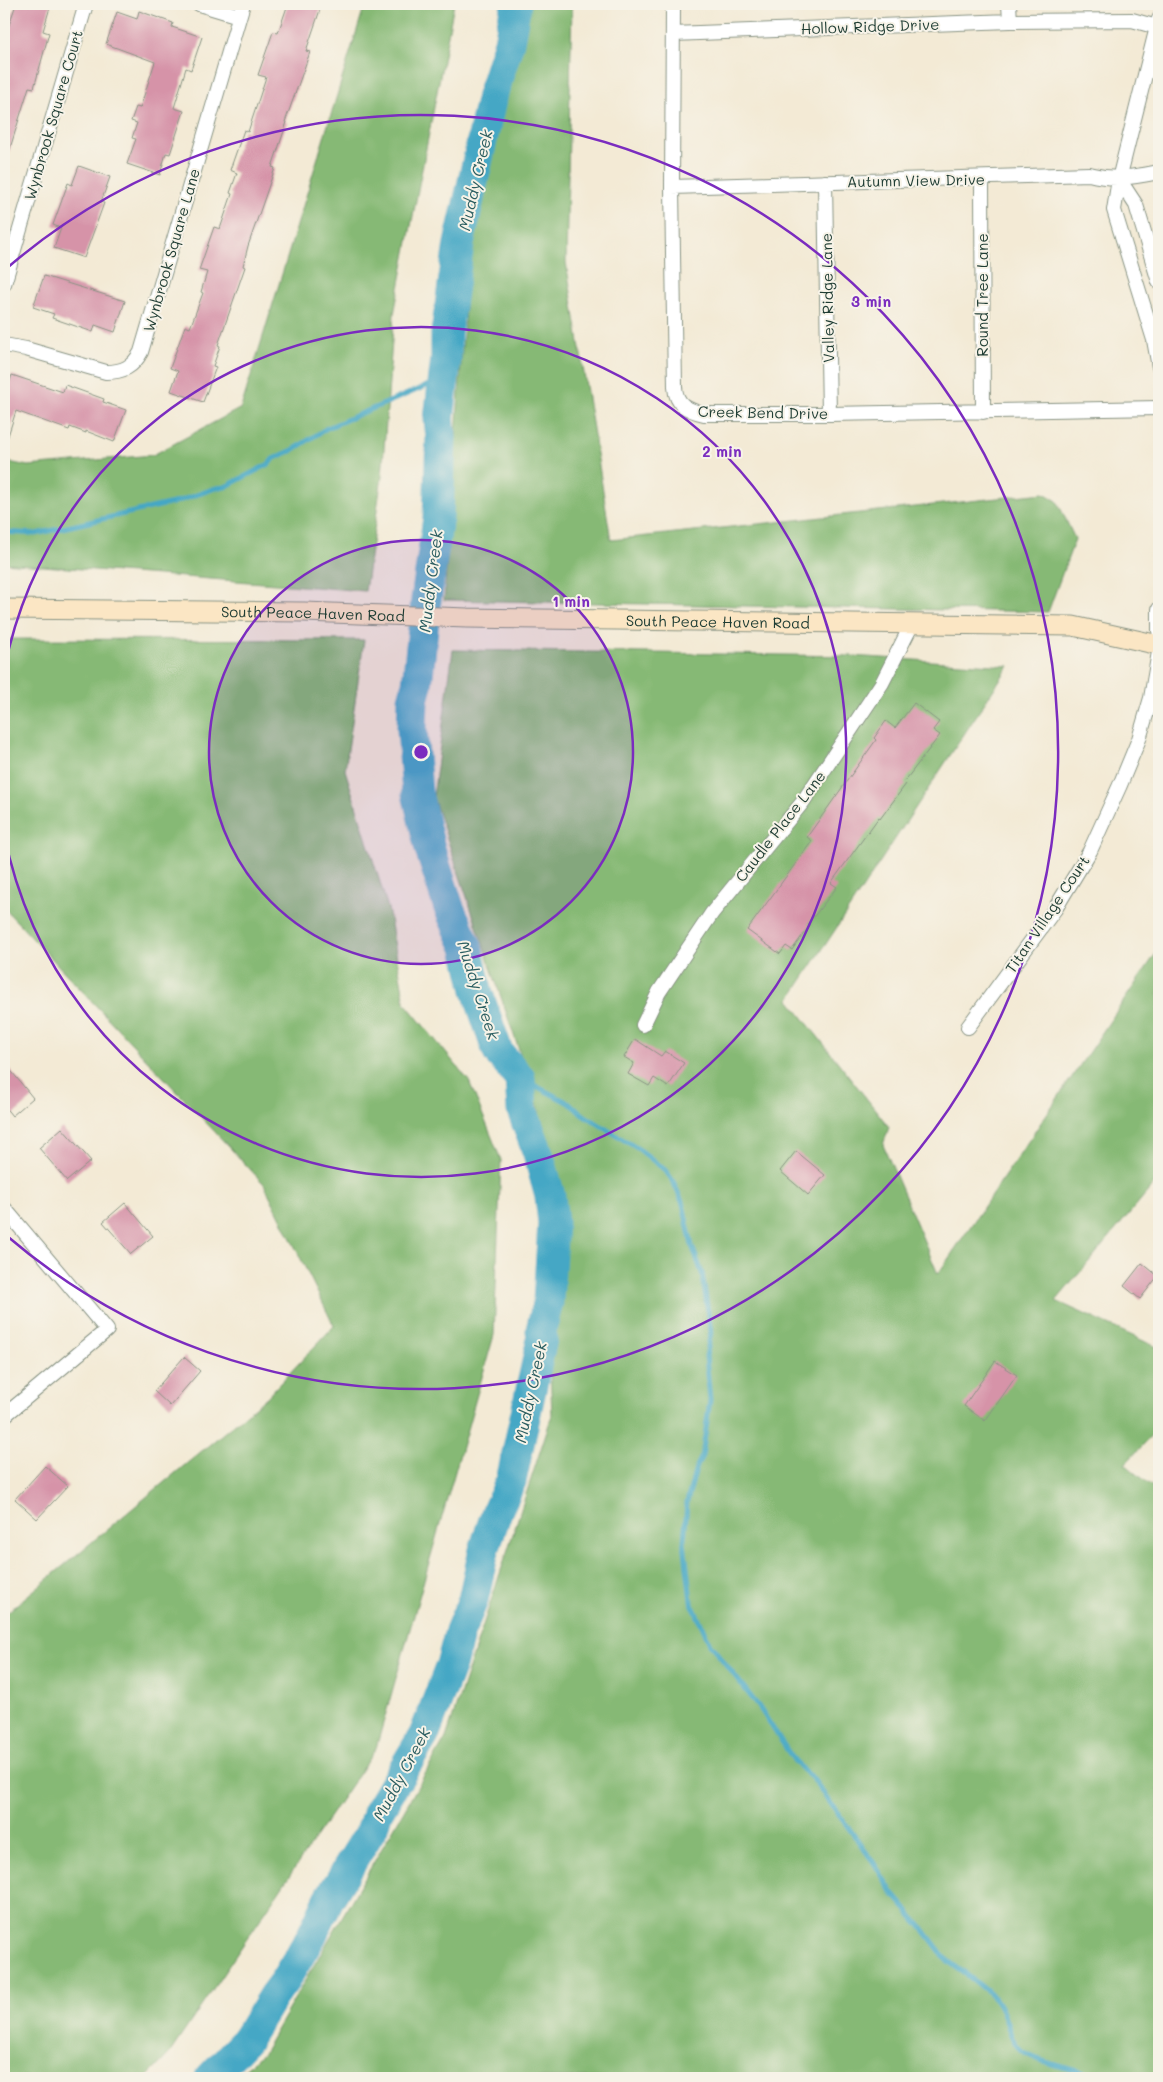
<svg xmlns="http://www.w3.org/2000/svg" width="1163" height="2082" viewBox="0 0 1163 2082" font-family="Mali,sans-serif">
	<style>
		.forest { fill: #86b974; stroke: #527b54 }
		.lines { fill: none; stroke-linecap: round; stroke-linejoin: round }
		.stream { stroke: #45a7c5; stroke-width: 5 }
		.river { stroke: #45a7c5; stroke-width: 31 }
		.building { fill: #d693a8 }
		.minor-casing { stroke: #899484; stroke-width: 16 }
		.secondary-casing { stroke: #899484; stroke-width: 21 }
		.minor { stroke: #fff; stroke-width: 14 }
		.secondary { stroke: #fbe6c4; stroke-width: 19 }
		.ring { fill: none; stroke: #7b2cbf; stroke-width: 2.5 }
		.labels { text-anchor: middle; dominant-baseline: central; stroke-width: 4; stroke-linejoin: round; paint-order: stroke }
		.street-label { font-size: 15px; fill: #1f3d34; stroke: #f7f3e8 }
		.water-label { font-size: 16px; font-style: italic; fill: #2a5d60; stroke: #f7f3e8 }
		.centre { fill: #7b2cbf; stroke: #f7f3e8; stroke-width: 2.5 }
		.ring-label { font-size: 15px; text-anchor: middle; font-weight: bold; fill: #7b2cbf; stroke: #f7f3e8; stroke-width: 4; stroke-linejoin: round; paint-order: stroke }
	</style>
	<rect width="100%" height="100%" fill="#f7f3e8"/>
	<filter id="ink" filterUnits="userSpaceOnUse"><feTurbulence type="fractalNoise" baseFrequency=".02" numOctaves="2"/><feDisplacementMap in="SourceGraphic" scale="10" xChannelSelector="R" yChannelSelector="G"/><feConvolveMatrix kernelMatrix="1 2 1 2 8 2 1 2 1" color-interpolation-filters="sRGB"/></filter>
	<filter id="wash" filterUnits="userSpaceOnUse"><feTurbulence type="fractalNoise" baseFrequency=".0096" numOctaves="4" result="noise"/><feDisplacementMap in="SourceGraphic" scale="20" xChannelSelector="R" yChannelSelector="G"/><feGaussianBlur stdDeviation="1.12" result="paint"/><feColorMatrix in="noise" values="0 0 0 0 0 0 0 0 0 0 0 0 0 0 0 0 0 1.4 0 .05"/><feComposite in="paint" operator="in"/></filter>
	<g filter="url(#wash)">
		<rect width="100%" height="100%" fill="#f3ead5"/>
		<path class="forest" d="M365,4h89l-60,310 -12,162 -17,115 -361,-28v-102l24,5 125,-11 88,-47z
			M517,4h55l-6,258 45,278 433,-47 13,8 18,38 -27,73 -604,-12 23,-318z
			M4,639l360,1 -19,130 43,138 17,95 64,78 32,79 -7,175 -118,413 -207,306 -23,24h-142v-463l263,-218 67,-71 -70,-142 -260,-276z
			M453,650l398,6 158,10 -220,334 100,127 -6,18 55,129 221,-325v229l-103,123 103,47v80l-34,36 34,28v586h-925l29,-25 183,-315 106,-323 -13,-306 -106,-312z"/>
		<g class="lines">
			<path class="stream" d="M4,532l32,2 137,-31 43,-15 9,-1 44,-23 4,-5 20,-9 34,-22 116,-49
				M520,1078l49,25 15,12 56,35 25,20 8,11 10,23 9,42 10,27 9,59 -5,24 4,44 -8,56 -6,12 -9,34 -3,40 7,59 19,43 49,63 36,55 18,17 59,81 22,35 30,35 16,21 2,5c15,13 41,29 54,44 12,15 11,38 26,51 12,11 65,22 84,27"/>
			<path class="river" d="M210,2078l36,-38 27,-44 12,-16 27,-45 17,-36 44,-72 4,-14 47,-78 27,-70 9,-34 13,-31 11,-50 13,-39 14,-30 31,-142 -1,-9 7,-28 5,-79 -3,-27 -12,-43 -16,-43 -2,-32 -22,-26 -20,-58 -11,-47 -18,-39 -19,-59 -13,-56 -5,-65 1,-28 4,-15 9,-85 12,-82 3,-81 -2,-18 7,-61v-25l13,-89 33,-148 17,-54 7,-38"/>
		</g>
		<g id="blocks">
			<path class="building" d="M16,4h35l-8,27 6,2 -15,55 -5,-1 -22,71 -3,-1v-117z
				M288,4h34l-16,47 4,1 -25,70h2l-15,45 3,1 -27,78 -5,20 2,1 -27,78 2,1 -7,20 3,1 -13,35 -32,-11 7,-20 -8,-3 15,-42 5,2 13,-35 -2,-1 6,-20 -8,-2 15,-43 6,2 12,-35 -2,-1 7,-20 -7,-3 14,-40 4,2 18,-55 -8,-2 15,-43 5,1z
				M139,11l34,12 -1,4 30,10 -11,33 -5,-2 -12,40 10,3 -14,43 -4,-1 -6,22 -33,-11 9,-25 -4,-1 5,-15 -6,-2 5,-14 4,1 15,-46 -49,-18 11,-32 20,7z
				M79,166l31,11 -9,25 3,1 -20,55 -30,-10 7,-20 -8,-3 15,-42 4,2z
				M44,276l81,25 -10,31 -20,-7 -2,7 -41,-14 2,-4 -21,-7z
				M12,375l51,17 2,-7 39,14 -1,3 23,8 -12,32 -28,-11v2l-16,-6 -1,3 -53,-19 -9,28h-3v-57l5,2z
				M914,703l25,19 -6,8 7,5 -36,47 2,2 -26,35 -1,-2 -48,66 6,4 -29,37 2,1 -18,25 -6,-4 -6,8 -33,-24 65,-89 -5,-4 69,-97 -2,-2 12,-17 9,7z
				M635,1039l26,17 4,-5 19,12 -16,24 -14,-9 -5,8 -21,-12 6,-11 -10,-6z
				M4,1062l29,36 -21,18 -8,-10z
				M62,1128l29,33 -24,20 -28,-33z
				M796,1151l29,24 -17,20 -28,-24z
				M125,1203l28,33 -22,18 -28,-32z
				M1142,1263l16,13 -18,23 -16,-13z
				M184,1357l16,14 -30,35 -16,-15z
				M995,1361l22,14 -32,46 -21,-15z
				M45,1466l23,20 -31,33 -22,-20z"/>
		</g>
	</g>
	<g filter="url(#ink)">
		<use href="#blocks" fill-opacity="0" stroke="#899484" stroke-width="1"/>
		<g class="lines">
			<g class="minor-casing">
				<path id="minor" d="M199,4l40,12
					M673,4l-1,183 3,200c1,18 12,23 29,27h125l330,-6
					M1009,4l1,17
					M1159,19l-40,160 -5,31 40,130 5,27
					M673,34l337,-13 122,-1 25,7
					M982,178l1,234
					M1119,179l17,26 23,77
					M825,182l4,232
					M672,187l417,-13c26,7 44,3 70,-2
					M4,284l82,-280
					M4,345l22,4 80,23c17,0 27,-5 35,-20l102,-348
					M1159,609v22
					M643,1025l16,-33 53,-79 90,-110 80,-120 30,-59
					M968,1027l87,-118 35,-58 30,-66 19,-46 12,-41 8,-46
					M4,1208l103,122 -103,86"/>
			</g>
			<g class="secondary-casing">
				<g id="secondary">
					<path id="s1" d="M4,609l300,3 163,6 606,8 86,19"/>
				</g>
			</g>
			<use href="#minor" class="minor"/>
			<use href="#secondary" class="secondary"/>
		</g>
	</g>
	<circle cx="421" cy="752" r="212" fill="#7b2cbf" fill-opacity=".12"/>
	<g class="ring">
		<circle cx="421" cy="752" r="212"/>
		<path d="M4 671A425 425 0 1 1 4 833"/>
		<path d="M7 268A637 637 0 1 1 7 1236"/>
	</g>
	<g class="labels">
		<g class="street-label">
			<text transform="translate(870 26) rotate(-2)">Hollow Ridge Drive</text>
			<text transform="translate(53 115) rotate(-74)">Wynbrook Square Court</text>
			<text transform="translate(916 180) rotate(-1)">Autumn View Drive</text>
			<text transform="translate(171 250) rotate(-74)">Wynbrook Square Lane</text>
			<text transform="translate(982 295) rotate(-90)">Round Tree Lane</text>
			<text transform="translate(827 298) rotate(-91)">Valley Ridge Lane</text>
			<text transform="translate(763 412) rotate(1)">Creek Bend Drive</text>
			<text stroke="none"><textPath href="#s1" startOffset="309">South Peace Haven Road</textPath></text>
			<text stroke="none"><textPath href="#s1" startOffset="714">South Peace Haven Road</textPath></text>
			<text transform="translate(780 826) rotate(-52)">Caudle Place Lane</text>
			<text transform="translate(1047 914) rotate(-56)">Titan Village Court</text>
		</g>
		<g class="water-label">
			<text transform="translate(475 180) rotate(-77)">Muddy Creek</text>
			<text transform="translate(430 581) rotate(-83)">Muddy Creek</text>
			<text transform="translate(479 990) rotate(72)">Muddy Creek</text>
			<text transform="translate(530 1392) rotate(-78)">Muddy Creek</text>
			<text transform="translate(401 1774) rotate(-62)">Muddy Creek</text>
		</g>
	</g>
	<circle cx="421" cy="752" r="8" class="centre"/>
	<g class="ring-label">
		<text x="871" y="307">3 min</text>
		<text x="722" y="457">2 min</text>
		<text x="571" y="607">1 min</text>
	</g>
	<rect width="1163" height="2082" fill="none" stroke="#f7f3e8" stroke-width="20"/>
</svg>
